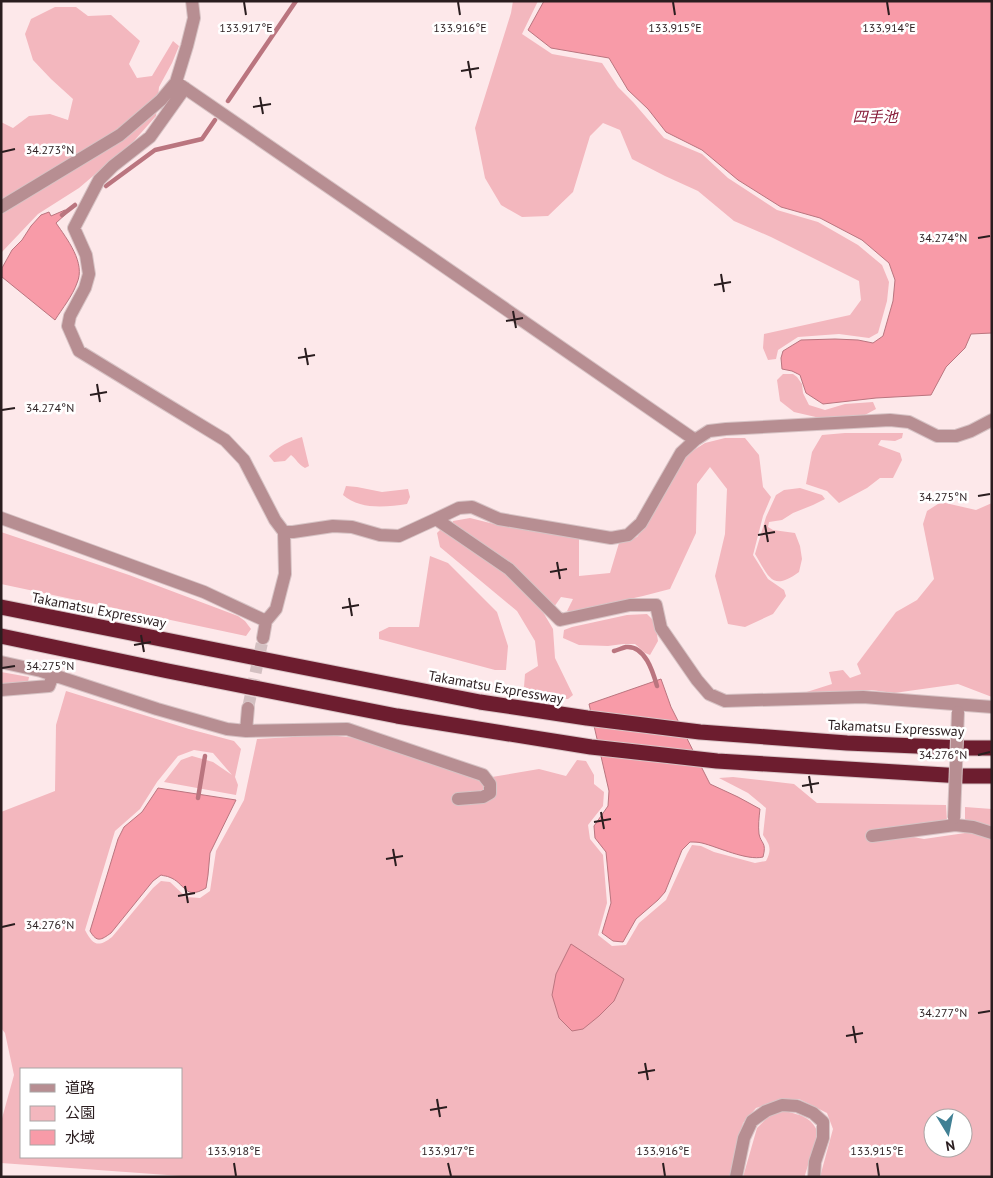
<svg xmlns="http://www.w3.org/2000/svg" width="993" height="1178" viewBox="0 0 993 1178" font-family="'PT Sans','Noto Sans JP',sans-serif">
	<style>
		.green { fill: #f3b7be; fill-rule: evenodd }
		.water { fill: #f89ba8; stroke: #ba757f }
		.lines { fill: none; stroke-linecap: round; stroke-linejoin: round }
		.stream { stroke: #ba757f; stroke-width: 4.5 }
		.street-tunnel { stroke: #d3bfc1; stroke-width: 12; stroke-dasharray: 12 6; stroke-linecap: butt }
		.street-casing { stroke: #d7c3c5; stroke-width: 14 }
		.highway-casing { stroke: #d7c3c5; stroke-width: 17 }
		.street { stroke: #b78e92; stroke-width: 12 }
		.highway { stroke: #6d1d2f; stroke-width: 15 }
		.street-bridge-casing { stroke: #d7c3c5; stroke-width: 14; stroke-linecap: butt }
		.street-bridge { stroke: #b78e92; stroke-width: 12 }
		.ticks { fill: none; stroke: #2a1d1f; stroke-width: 2 }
		.labels { text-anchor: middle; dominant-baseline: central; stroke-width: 5; stroke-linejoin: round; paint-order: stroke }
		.street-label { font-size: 14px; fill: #2a1d1f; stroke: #fff }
		.water-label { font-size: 15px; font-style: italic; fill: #861a37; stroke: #fff }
		.ticks-label { font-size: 12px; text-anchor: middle; fill: #2a1d1f; stroke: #fff; stroke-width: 5; stroke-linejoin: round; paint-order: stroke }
	</style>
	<rect width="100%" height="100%" fill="#fde8ea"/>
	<path class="green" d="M513,1h25l-16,33 30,20 50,9 16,24 15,15 31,36 38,16 26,24 49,32 41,12 40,23 24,20 7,17 -2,19 -9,32 -9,5 -30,-4 -41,3 -20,13 -2,9 -8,1 -5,-12 1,-14 86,-19 11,-15 -2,-19 -88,-44 -37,-16 -36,-30 -33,-15 -33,-17 -12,-29 -17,-7 -13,13 -17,56 -25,24 -26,1 -21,-12 -16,-27 -10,-50 36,-115z
		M55,7h21l12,9 23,-1 29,26 -11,23 8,14 15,-2 21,-35 6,5 -7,17 -13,24 -3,29 -23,26 -54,46 -41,26 -37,39v-131l12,6 16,-12 21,-2 18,6 5,-21 -22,-20 -18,-19 -8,-26 6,-15z
		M783,374h10l4,3 5,7 1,9 6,12 16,5 20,-6 28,-2 3,7 -13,7 -43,2 -26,-6 -14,-11 -3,-21z
		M845,433h58l-1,5 -7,3 -14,-1 -3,5 22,8 2,7 -9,18h-13l-13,10 -28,15 -12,-12 -21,-7 6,-32 10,-17z
		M302,437l7,29 -4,2c-7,-4 -8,-8 -14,-13l-6,6 -11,1 -5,-6c9,-10 21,-15 33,-19z
		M725,438h20l14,17 4,32 8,10 -8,19 -10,39 15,24 16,11 2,6 -13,18 -28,13 -17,-3 -13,-48 10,-42 2,-45 -17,-22 -13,17 -1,49 -26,56 -27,7 -68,15h-8l6,-12 -12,-2 -7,10 -102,-82 1,-4 17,-3 24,6 85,14v38l31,-3 9,-30 18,-6 12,-16 37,-66 19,-12z
		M346,486l11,1 25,5 26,-3 2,8 -3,7c-21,3 -47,6 -64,-9z
		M800,488l22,7 3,4 -12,6 -20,8 -11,7 -13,2 -1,5 5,3 22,3 5,13 2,13 -3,13c-27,20 -30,5 -44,-18l11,-37 10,-22 8,-5z
		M941,502l35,8 16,-7v194l-34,-13 -64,9 -23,-3 -77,6 38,-12 -3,-12 14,-2 7,8 11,-4 -4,-10 39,-52 21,-12 17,-21 -11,-55 4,-13z
		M441,529l62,42 37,36 13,22 2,29 18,37 -5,4h-9l-35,-12 1,-13 13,-8 -3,-25 -18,-30 -77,-64 -3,-14z
		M1,532l128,43 109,41 7,5 6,8 -5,7 -245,-52z
		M430,556l18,7 49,49 11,34 -2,24h-11l-116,-31v-7l10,-5h30z
		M647,614l8,8 3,19 -8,14 -5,-2 -10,-9h-12l-15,2 -29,-1 -16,-7 1,-8 8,-3 55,-12z
		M1,672l28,5 -1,5 -27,2z
		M66,691l123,38 45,12 7,8 -6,28 3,8 -2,10 -72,-13 17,-22 11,-4 21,6 19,13 -19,-22 -19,-3 -16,6 -21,26 -17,27 -25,22 -30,99c8,15 13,18 27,7l41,-49 8,-7 9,1 16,15 14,1 10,-7 6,-40 28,-51 13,-61 71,-4 29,3 135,39 47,-8 27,7 11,-16 9,1 8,14v9l10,8 -1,14 -15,19 2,14 13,16 4,48 -9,32 14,11 14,-1 13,-22 27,-23 21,-46 5,-9 9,1 13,6 41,11 11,-2c6,-12 4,-16 -3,-26l3,-27 -18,-15 -29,-15 14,-1 61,7 23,19 129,2 1,16 -34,16 11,2 41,-6v-26l27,2v368h-172l13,-48 -6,-16 -28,-14 -18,1 -25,8 -13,15 -11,48 -3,6h-534l-194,-14v-41l13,-47 -9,-42 -4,-5v-216l54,-21 1,-66zM21,1069h160v88h-160zM933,1118h30v30h-30z
		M786,1111c16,5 24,5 32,21l-13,43v2h-62l14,-49 13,-13z"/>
	<path class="water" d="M544,1h448v332l-21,1 -6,14 -19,19 -15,28 -55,3 -53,6 -17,-11 -6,-18 -8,-4 -10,-2 -1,-11 2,-7 18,-11 34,-1 23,1 15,3 10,-7 10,-35 2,-21 -6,-17 -27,-23 -42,-22 -39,-11 -43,-27 -36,-30 -36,-18 -18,-23 -20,-19 -19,-32 -58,-10 -23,-18z
		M65,210l3,2 -12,11c11,16 30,40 21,60 -4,12 -15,26 -22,37l-53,-43v-9l10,-18 10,-10 9,-14 10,-11 8,-3 2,4z
		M661,679l10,28 39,77 28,13 22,12c-1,8 -2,17 -1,25 2,10 8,8 4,23 -16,4 -45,-10 -61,-14 -4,-1 -8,-1 -12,-1l-8,8 -17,42 -7,8 -22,19 -13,23 -10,-1 -11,-8 9,-30 -5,-51 -11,-14 -1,-12 14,-20 1,-15 -20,-87z
		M158,788l78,12 -26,53 -2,22 -2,13c-22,13 -20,-5 -37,-11 -2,-1 -5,-1 -8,-2l-8,6 -42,52c-10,7 -14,10 -21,-2l28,-92 6,-12 18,-15z
		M571,944l53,35 -10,22 -15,15 -16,13 -11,2 -13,-13 -7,-23 4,-21z"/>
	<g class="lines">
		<path class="stream" d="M228,101l68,-100
			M106,186l49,-36 47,-11 13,-19
			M62,215l13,-10
			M614,651c4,-1 8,-3 12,-4 19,-2 27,25 31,39
			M198,798l7,-42"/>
		<path class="street-tunnel" d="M248,708l15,-70"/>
		<g class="street-casing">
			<path id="street" d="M176,82l250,172 269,186
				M185,88l-35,49 -37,29 -14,14 -25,48 12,27 3,19 -4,14 -15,28 -2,10 11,25 77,47 69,42 19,20 31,60 9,12 1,42 -9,35 -10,12 -3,17
				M1,207l119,-72 41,-35 15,-18 11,-36 7,-28 -2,-17
				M1,518l203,74 62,29
				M436,519l23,-11 13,-1 27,12 112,19 17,-3 13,-12 40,-70 14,-13 14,-9 17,-2 164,-9 19,2 28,14h19l15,-5 21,-11
				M284,532h9l40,-6 19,1 28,8 19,1 37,-17 73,50 51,51 70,-15h26l5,23 36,52 12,14 16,7 138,-4 129,10
				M1,662l40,9 116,38 70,20 19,2 2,-23
				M1,690l48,-4 4,-11
				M246,731l101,-2 136,46 7,9v9l-7,4 -25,2
				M872,836l83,-11 18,2 19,6
				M736,1177l8,-39 8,-17 14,-10 16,-6 15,1 16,7 10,9v16l-8,24 -1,15"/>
		</g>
		<g class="highway-casing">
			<path id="highway" d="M1,607l235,47 244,48 107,16 113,14 147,11 116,5h29
				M1,636l167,35 229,45 194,31 126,14 245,15h30"/>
		</g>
		<use href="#street" class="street"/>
		<use href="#highway" class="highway"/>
		<g class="street-bridge-casing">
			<path id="street-bridge" d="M954,818l4,-106"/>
		</g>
		<use href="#street-bridge" class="street-bridge"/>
	</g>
	<path class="ticks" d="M244,2l2,13M458,2l2,13M673,2l2,13M887,2l2,13M468,61l3,17M461,71l18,-3M260,97l3,17M253,107l18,-3M2,152l13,-3M978,238l12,-2M721,274l3,18M714,285l17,-3M513,311l3,17M506,321l17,-3M305,348l3,17M298,358l17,-3M97,384l3,18M90,395l17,-3M2,410l13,-2M978,496l12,-2M765,525l3,17M758,535l17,-3M557,562l3,17M550,572l17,-3M349,598l3,18M342,608l17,-3M141,635l3,17M134,645l17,-3M2,668l13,-2M978,755l12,-3M809,776l3,17M802,786l17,-3M601,812l3,17M594,822l17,-3M393,849l3,17M386,859l17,-3M185,886l3,17M178,896l17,-3M2,927l13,-3M978,1013l12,-2M853,1026l3,17M846,1036l17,-3M645,1063l3,17M638,1073l17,-3M437,1099l3,18M430,1110l17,-3M234,1163l2,13M448,1163l3,13M663,1163l2,13M877,1163l2,13"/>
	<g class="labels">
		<g class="street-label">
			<text transform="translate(99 610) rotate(11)">Takamatsu Expressway</text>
			<text transform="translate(496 687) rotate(10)">Takamatsu Expressway</text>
			<text transform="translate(896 728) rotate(3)">Takamatsu Expressway</text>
		</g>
		<g class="water-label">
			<text x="875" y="116">四手池</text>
		</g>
	</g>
	<g class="ticks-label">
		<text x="889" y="32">133.914°E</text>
		<text x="246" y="32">133.917°E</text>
		<text x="460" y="32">133.916°E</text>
		<text x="675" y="32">133.915°E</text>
		<text x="50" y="154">34.273°N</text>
		<text x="943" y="242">34.274°N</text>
		<text x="50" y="412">34.274°N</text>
		<text x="943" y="501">34.275°N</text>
		<text x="50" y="670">34.275°N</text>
		<text x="943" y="759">34.276°N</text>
		<text x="50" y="929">34.276°N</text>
		<text x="943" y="1017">34.277°N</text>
		<text x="234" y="1155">133.918°E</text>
		<text x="448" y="1155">133.917°E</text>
		<text x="663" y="1155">133.916°E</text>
		<text x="877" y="1155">133.915°E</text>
	</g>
	<rect width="993" height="1178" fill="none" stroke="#2a1d1f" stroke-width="5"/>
	<rect x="20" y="1068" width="162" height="90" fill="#ffffff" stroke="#aaa5a5"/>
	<rect x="30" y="1084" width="25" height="8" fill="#b78e92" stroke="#aaa5a5"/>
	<text x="65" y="1093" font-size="15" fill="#2a1d1f">道路</text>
	<rect x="30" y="1106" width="25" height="15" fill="#f3b7be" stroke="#aaa5a5"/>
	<text x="65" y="1118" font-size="15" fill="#2a1d1f">公園</text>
	<rect x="30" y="1130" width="25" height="15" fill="#f89ba8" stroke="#aaa5a5"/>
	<text x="65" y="1143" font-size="15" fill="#2a1d1f">水域</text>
	<g transform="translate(948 1133) rotate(170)"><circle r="24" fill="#ffffff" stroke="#aaa5a5"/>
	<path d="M0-4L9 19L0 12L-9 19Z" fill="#408094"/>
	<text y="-8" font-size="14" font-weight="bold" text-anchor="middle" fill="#2a1d1f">N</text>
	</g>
</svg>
